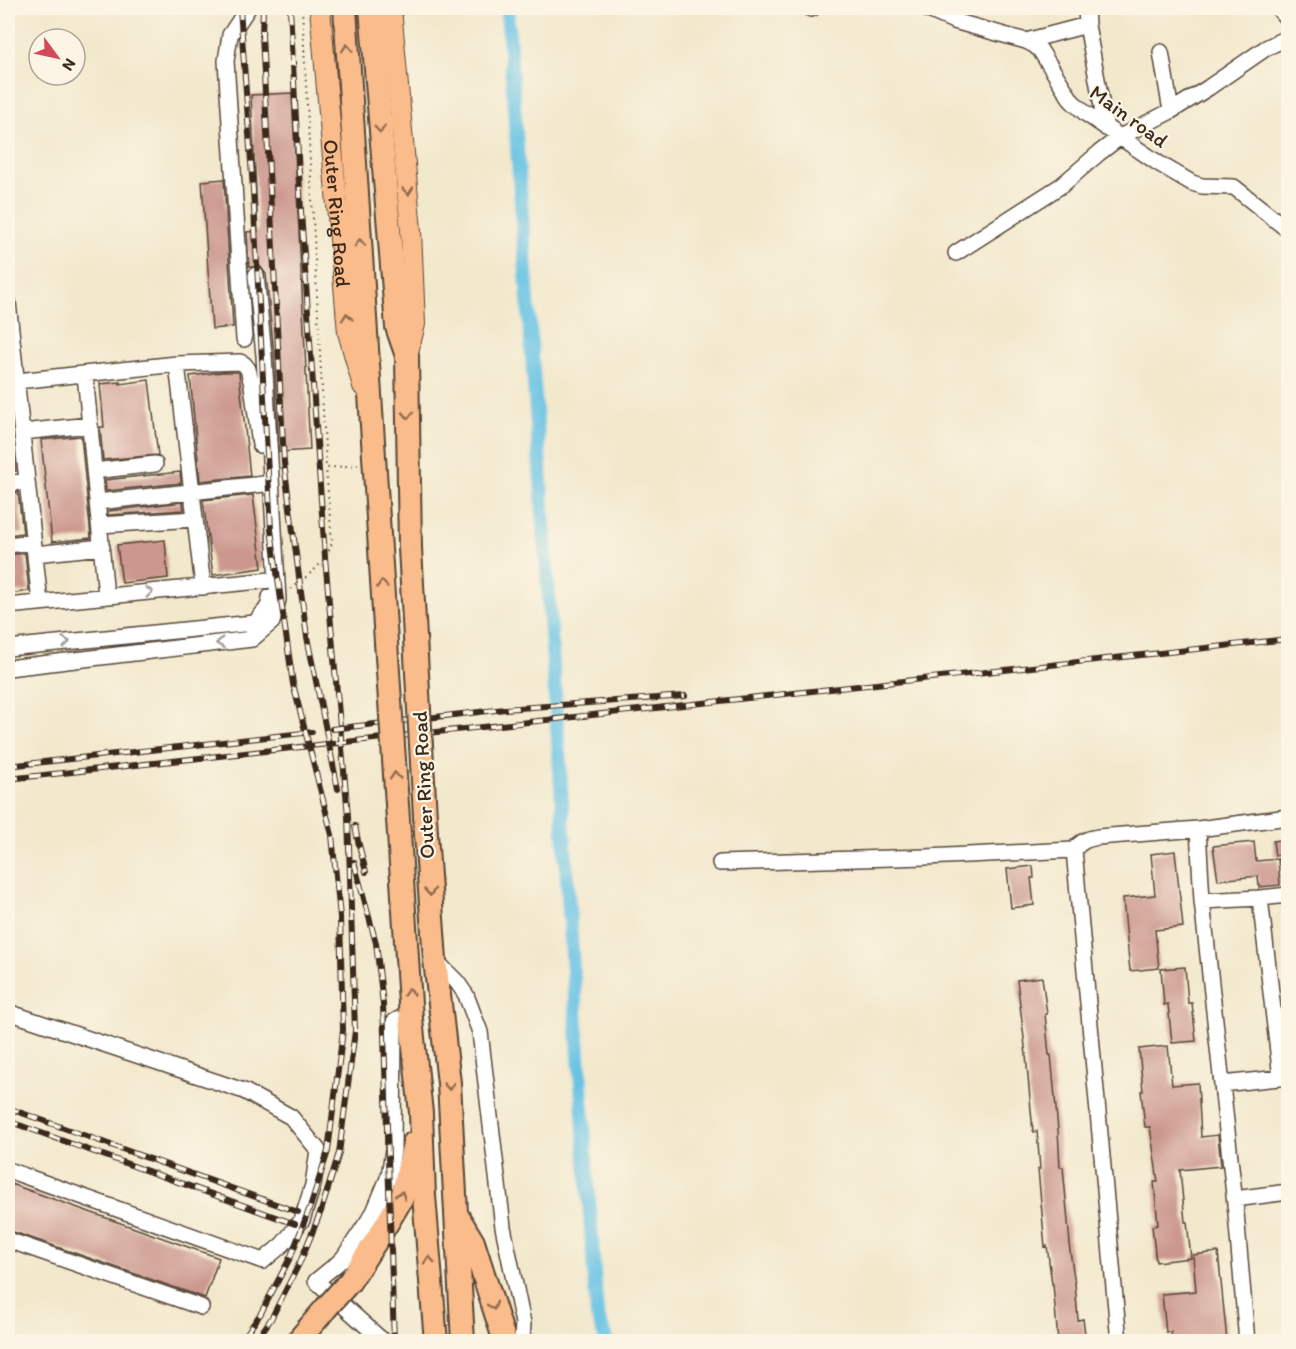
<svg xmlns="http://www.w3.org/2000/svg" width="1296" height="1349" viewBox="0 0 1296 1349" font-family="Itim,sans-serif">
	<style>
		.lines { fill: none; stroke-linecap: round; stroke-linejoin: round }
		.canal { stroke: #66c2e4; stroke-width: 14 }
		.building { fill: #cc988e }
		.minor-casing { stroke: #564638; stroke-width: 18 }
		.major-casing { stroke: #564638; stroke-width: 22 }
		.highway-casing { stroke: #564638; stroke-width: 26 }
		.path { stroke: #564638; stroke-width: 2; stroke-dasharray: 1.5 4.5; stroke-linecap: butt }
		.minor { stroke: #fff; stroke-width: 15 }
		.major { stroke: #fabc8b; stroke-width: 20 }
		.highway { stroke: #fabc8b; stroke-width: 22 }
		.rail-casing { stroke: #3b2a1e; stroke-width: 6 }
		.rail { stroke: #fcf5e5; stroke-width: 4; stroke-dasharray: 11; stroke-linecap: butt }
		.highway-bridge-casing { stroke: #564638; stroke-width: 26; stroke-linecap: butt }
		.highway-bridge { stroke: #fabc8b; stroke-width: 22 }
		.oneway { stroke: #916c4f }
		.oneway2 { stroke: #a79f9a }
		.labels { text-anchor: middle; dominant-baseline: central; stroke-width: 4.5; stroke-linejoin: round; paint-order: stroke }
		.street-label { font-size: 21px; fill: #3b2a1e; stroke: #fcf5e5 }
	</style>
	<rect width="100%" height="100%" fill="#fcf5e5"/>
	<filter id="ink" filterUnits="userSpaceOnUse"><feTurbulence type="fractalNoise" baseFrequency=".0167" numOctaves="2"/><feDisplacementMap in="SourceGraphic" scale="12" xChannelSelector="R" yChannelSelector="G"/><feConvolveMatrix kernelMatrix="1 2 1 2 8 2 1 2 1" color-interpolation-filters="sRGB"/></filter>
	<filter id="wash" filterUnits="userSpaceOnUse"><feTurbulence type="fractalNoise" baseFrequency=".008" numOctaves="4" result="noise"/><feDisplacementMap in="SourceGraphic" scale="24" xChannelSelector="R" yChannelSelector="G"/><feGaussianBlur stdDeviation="1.35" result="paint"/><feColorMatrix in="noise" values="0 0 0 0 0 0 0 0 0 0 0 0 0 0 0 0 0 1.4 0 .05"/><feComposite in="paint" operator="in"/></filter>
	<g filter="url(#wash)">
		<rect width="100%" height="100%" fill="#f2e8cc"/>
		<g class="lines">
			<path class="canal" d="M507,8l34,473 32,488 24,346 10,27"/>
		</g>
		<g id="blocks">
			<path class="building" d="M292,93l18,357 -31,2 -5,-98 -8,-80 -6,-8 -11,1 -2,-35 11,-1 -7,-136z
				M224,179l9,148 -21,2 -10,-148z
				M222,372h16l1,1 11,103 -50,5 -10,-105z
				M149,380l9,75 -55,5 -3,-33h4l-4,-43 20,-2v2z
				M8,404h1l7,67 -8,1z
				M81,436l10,102 -39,4 -11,-102z
				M180,472l1,11 -75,8 -1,-11z
				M18,492l5,41 -15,2v-41z
				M253,495l9,73 -49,7 -10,-75z
				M183,502l1,8 -76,5v-4z
				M165,540l3,38 -46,5 -5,-38z
				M25,553l4,38 -21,3v-39z
				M1288,839v15l-13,2 -2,-15z
				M1254,842l2,19 22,-2 2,26 -21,2 -1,-11 -40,4 -5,-34z
				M1175,851l8,76 -28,3 4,38 -29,3 -7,-73 32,-3 -4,-41z
				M1033,866l1,12h-3l3,27 -23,3 -4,-39z
				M1185,967l3,36h4l4,38 -24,2 -4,-39 -4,1 -3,-36z
				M1042,977l5,37h-2l4,41h2l7,75 2,37h3l7,77h-1l6,40 3,36 5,-1 3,22h-28l-5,-57h-1l-5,-38 -2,1 -7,-78h2l-3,-38 -4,1 -7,-77 -9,-75z
				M1168,1046l4,39 26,-2 3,54 17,-2 3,31 -41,4 5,52h2l4,36 -35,4 -4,-36 6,-1 -4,-43h4l-8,-55h-5l-4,-36h2l-4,-42z
				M8,1183l211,75 -14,40 -197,-68z
				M1218,1252l9,89h-55l-1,-9h-5l-4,-38 34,-3 -3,-36z"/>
		</g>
	</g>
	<g filter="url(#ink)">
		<use href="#blocks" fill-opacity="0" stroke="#564638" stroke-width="1.5"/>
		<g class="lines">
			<g class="minor-casing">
				<path id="minor" d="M924,8l30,13 72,20 8,4 6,5 32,51 13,12 73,50 34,20 10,3 32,1 54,43
					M1086,8l1,17 19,103
					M1278,8l10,12
					M811,9l2,-1
					M1026,41l61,-16
					M1161,52l10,59
					M956,253l106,-68 37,-32 21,-16 51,-26 37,-23 58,-40 22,-11
					M8,302l32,301
					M244,339l-18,-278 4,-26 18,-27
					M177,364l26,223
					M85,374l21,222
					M8,382l169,-18 63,-2 4,2 4,5 4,16 8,60
					M22,432l68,-7
					M94,471l61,-7
					M8,484l19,-3
					M97,502l167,-18
					M100,525l95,-6
					M8,545l25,-3
					M35,554l67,-7
					M8,606l263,-26
					M252,639c1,-5 2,-11 3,-15 5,-11 15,-13 15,-27
					M8,648l255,-26
					M8,668l244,-29 20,-17 6,-22 -14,-245 -8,-80
					M1198,829l4,72 34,312 11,129
					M720,863l206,-6 148,-7
					M1260,898l21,180
					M1202,901l58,-3 28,-3
					M435,960l22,22 9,13 14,37 23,195 20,96 -1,19
					M8,1012l236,79 47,26 27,33 -5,35 -11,35 -19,24 -20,17 -255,-91
					M1222,1084l66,-7
					M1235,1199l53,-7
					M8,1240l193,67
					M384,1342l-68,-61 22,-18 6,-6 30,-45 15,-36 4,-26 1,-128 5,-3h12
					M1119,1342l-45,-492c7,-9 13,-11 24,-13l100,-8 90,-12"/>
			</g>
			<g class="major-casing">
				<g id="major">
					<path id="s1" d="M320,8l28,324 15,54"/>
					<path d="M391,8l20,223 4,93 -8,32"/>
				</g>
			</g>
			<g class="highway-casing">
				<path id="highway" d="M345,8l41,634
					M371,8l26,319 10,29 3,192 5,90
					M399,834l12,185 10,94 3,83 12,146
					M426,834l9,126 14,123 14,259
					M458,1217l15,25 32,100
					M350,1281l31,-48 21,-35 12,-55
					M297,1342l29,-34"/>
			</g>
			<path class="path" d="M302,8l24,460 32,-3
				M291,589c17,-14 36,-26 41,-47l-6,-74"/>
			<use href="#minor" class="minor"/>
			<use href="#major" class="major"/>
			<use href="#highway" class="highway"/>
			<g class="rail-casing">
				<path id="rail" d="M240,8l13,182 18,340 22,154 39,151 8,82 3,113 -15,121 -18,56 -19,49 -30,57 -20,29
					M263,8l-1,27 22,428 23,174 31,152
					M332,729l173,-20 180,-13
					M8,766l304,-34
					M8,779l1280,-140
					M355,826l3,15 8,31
					M354,862l22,81 7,61 11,338
					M8,1108l290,104
					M8,1121l287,103
					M255,1342l16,-23 30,-59 20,-49 18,-58 16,-122 -7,-215 -23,-259 -24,-345 -11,-204"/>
			</g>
			<use href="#rail" class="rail"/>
			<g class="highway-bridge-casing">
				<path id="highway-bridge" d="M415,638l11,196
					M386,642l13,192
					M326,1308l24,-27"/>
			</g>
			<use href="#highway-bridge" class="highway-bridge"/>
		</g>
		<defs><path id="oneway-chevron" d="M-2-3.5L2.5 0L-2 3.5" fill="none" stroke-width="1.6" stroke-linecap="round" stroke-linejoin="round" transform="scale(1.5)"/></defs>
		<g class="oneway">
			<use href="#oneway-chevron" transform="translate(347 48) rotate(-94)"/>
			<use href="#oneway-chevron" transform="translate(380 129) rotate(85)"/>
			<use href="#oneway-chevron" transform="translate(408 191) rotate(85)"/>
			<use href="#oneway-chevron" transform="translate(360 243) rotate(-94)"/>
			<use href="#oneway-chevron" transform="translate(347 317) rotate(-95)"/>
			<use href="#oneway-chevron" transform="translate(408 415) rotate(89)"/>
			<use href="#oneway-chevron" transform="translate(382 584) rotate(-94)"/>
			<use href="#oneway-chevron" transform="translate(395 776) rotate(-94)"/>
			<use href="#oneway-chevron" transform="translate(430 892) rotate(86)"/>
			<use href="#oneway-chevron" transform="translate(409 992) rotate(-94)"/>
			<use href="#oneway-chevron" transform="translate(449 1086) rotate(86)"/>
			<use href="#oneway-chevron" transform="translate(401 1195) rotate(-71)"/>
			<use href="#oneway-chevron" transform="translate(429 1260) rotate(-95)"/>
			<use href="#oneway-chevron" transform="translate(493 1306) rotate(72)"/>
		</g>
		<g class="oneway2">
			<use href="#oneway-chevron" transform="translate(149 592) rotate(-6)"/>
			<use href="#oneway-chevron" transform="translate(66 642) rotate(-6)"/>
			<use href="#oneway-chevron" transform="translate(220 643) rotate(173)"/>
		</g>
	</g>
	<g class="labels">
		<g class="street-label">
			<text transform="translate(1129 116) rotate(36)">Main road</text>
			<text stroke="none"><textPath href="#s1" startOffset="206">Outer Ring Road</textPath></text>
			<text transform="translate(423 785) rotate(-93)">Outer Ring Road</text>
		</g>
	</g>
	<rect width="1296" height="1349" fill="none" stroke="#fcf5e5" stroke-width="30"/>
	<g transform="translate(57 57) rotate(123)"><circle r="28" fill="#fcf5e5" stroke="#afa495" stroke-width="1.5"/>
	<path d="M0-4.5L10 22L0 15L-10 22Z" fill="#d1495b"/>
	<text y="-9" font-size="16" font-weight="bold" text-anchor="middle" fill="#3b2a1e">N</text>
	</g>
</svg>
